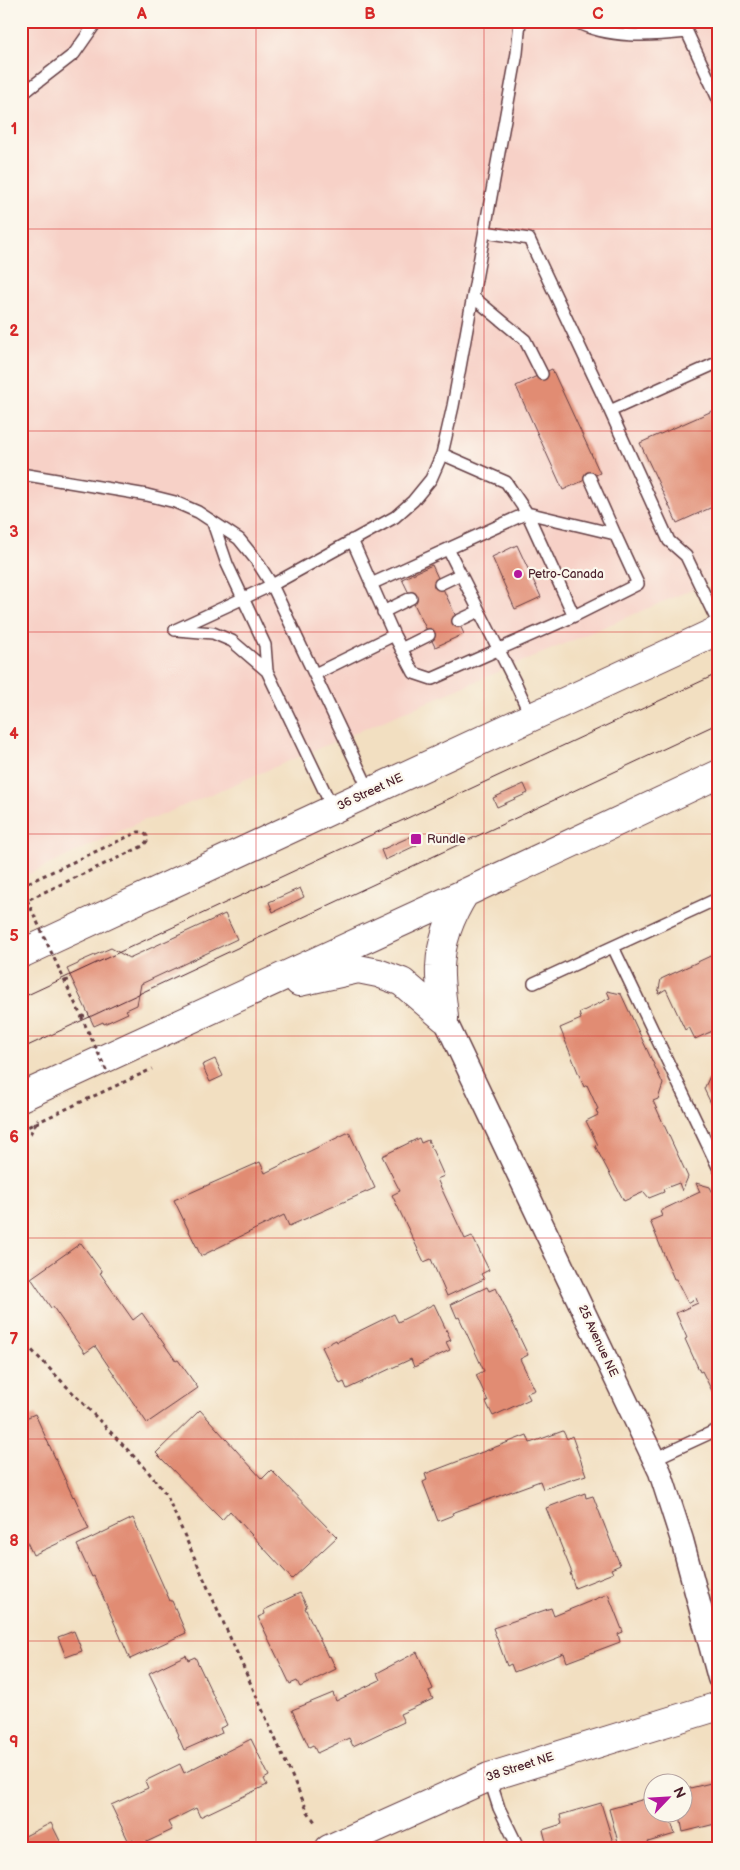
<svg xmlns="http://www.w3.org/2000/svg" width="740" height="1870" viewBox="0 0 740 1870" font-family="'Balsamiq Sans',sans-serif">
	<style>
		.built { fill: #f7d1c7 }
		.building { fill: #e18c73 }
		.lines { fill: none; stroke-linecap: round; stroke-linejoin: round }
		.lane-casing { stroke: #633c42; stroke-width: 14 }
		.street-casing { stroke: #633c42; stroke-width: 25 }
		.secondary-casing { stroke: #633c42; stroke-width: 30 }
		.path { stroke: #633c42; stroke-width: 3; stroke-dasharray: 4 4; stroke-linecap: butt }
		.lane { stroke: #fff; stroke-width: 11 }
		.street { stroke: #fff; stroke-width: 22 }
		.secondary { stroke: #fff; stroke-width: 28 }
		.tram { stroke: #4a1f2b; stroke-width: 1 }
		.path-bridge { stroke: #633c42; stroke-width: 3; stroke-dasharray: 4 4; stroke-linecap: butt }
		.grid { fill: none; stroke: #d62828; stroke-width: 1; stroke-opacity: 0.55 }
		.poi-dot { fill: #b5179e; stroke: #fbf7ec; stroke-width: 2 }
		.labels { text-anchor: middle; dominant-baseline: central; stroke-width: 4.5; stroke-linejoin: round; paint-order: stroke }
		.poi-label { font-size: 12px; fill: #4a1f2b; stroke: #fbf7ec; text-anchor: start }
		.street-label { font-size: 12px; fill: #4a1f2b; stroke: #fbf7ec }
		.neatline { fill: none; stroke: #d62828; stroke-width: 2 }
		.grid-label { font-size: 16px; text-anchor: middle; font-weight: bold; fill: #d62828 }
	</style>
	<rect width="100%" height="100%" fill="#fbf7ec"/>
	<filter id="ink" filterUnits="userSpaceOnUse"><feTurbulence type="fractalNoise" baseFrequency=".02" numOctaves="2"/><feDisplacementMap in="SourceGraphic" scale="10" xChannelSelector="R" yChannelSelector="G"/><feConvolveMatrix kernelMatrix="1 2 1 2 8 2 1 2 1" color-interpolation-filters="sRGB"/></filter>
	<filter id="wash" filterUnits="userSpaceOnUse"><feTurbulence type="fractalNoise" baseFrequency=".0096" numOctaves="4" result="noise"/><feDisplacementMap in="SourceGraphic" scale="20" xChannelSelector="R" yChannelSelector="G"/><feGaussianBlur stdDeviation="1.12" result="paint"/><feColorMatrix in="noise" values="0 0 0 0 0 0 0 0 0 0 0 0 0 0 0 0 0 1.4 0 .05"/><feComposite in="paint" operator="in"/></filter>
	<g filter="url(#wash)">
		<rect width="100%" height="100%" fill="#f2dfc1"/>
		<path class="built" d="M21,21h698v557l-564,240 -11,2 -123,58z"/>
		<g id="blocks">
			<path class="building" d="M706,21h12l-10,5z
				M552,369l48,104 -37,17 -47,-104z
				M719,408v96l-42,19 -37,-80z
				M517,545l24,52 -26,12 -23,-52z
				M432,565l32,69 -29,13 -33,-68z
				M524,784l4,9 -31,14 -4,-9z
				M412,836l5,9 -32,15 -4,-10z
				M300,888l4,9 -31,15 -4,-10z
				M225,914l12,25 -96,45 -4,21 -11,5 2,3 -24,11 -1,-2 -9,4 -27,-57 11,-5 1,-2 32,-14 18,10z
				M719,952v76l-24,11 -6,-12 -4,3 -19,-41 -8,5 3,-15z
				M607,991l14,3 42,90 -5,15 -5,2 35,76 -6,14 -3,-8 -16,6 1,3 -15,6 -5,-6 -20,9 -29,-55 3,-1 -12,-24 12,-6 -2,-5 2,-1 -11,-24 -3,2 -24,-59 21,-9 -2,-6 31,-15z
				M215,1059l8,17 -13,6 -8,-17z
				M710,1076l4,7 5,-2v39l-15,-31z
				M349,1132l26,56 -86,38 -5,-11 -83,41 -27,-56 86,-38 5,11z
				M419,1138l2,5 7,-3 16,36 -7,3 28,60 7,-3 17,34 -8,4 3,5 -37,17 -16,-37 -7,3 -32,-67 8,-4 -18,-35z
				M696,1183l14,4 9,18v187l-5,3 -12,-24 -2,1 -15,-33 2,-1 -11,-25 22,-10 -2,-5 -8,5 -12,-24h-2l-24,-58 12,-5 -2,-5 40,-19z
				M81,1243l21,29 -2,1 33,47 9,-7 34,48 2,-1 20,28 -51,35 -52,-77 -10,7 -32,-46 -2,1 -20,-30z
				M487,1287l2,4 7,-3 32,67 -8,4 15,31 -8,3 3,6 -37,17 -7,-14 2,-1 -12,-26 8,-4 -25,-54 -2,1 -6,-14z
				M434,1304l17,36 -5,2 4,8 -36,17 -3,-8 -64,30 -3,-7 -4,2 -18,-37 14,-7 1,2 57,-28 4,8z
				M200,1410l62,69 9,-9 66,67 -45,42 -62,-68 -8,9 -66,-67z
				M35,1414l38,83 1,-1 15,33 -56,26 -12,-26v-109z
				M563,1431l4,8 5,-3 14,39 -43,14 -3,-8 -88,32 1,2 -15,6 -15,-39 4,-2 -2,-6 102,-39 3,8z
				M585,1493l1,5 7,-2 27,69 -9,4 2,4 -38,15 -5,-15h2l-26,-65z
				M133,1518l37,83h2l14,32 -56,26 -36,-83 -2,1 -15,-32z
				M300,1593l7,14 -2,1 23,49 2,-1 6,13 -36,18 -3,-6 -7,3 -32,-67 7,-3 -1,-4z
				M608,1594l15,38 -5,2 2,8 -53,20 -3,-9 -50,19 -3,-8 -4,2 -14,-38 58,-20 3,8z
				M74,1631l8,20 -16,6 -8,-20z
				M417,1652l16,37 -4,2 4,8 -33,15 4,8 -51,24 -4,-8 -32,15 -4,-8 -4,2 -17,-37 41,-17 3,8 44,-21 -3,-7z
				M186,1655l2,5 7,-3 32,68 -7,3 2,5 -38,17 -6,-14 1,-1 -30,-62z
				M251,1739l18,37 -5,3 3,6 -67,32 -4,-9 -28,14 4,8 -36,17 -3,-7 -4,2 -18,-37 37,-17 -3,-7 35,-17 4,9z
				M719,1781v42l-36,9 -4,-20h3v-22z
				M652,1797v15h16l7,22 -27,8 2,7h-30l-11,-40z
				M601,1803l14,46h-67l-5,-19 19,-6 -2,-9z
				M51,1823l13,26h-43v-11z
				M715,1841h4v8h-3z"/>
		</g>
	</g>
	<g filter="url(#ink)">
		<use href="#blocks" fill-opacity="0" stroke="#633c42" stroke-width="1"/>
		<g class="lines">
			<g class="lane-casing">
				<path id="lane" d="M575,21c33,18 76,15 112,11
					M685,21l2,11 32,69
					M21,95l53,-41 23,-33
					M485,232l44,7 81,172 109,-49
					M473,297l52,43 17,34
					M610,411l59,130 17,15 33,69
					M21,474l126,21 28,7 23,10 41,27 17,21 16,25 98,207
					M590,478l25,56
					M213,523l14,41 38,81 2,26 66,138
					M352,540l42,95
					M448,549l68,135 15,33
					M371,584l156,-71 88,21 23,50 -64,32
					M440,584l21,-10
					M383,612l28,-14
					M458,621l21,-10
					M175,630l97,-45 123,-68 18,-16 18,-22 11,-25 11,-48 64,-353 3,-32
					M177,630l36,3 19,8 35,30
					M401,649l28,-14
					M315,674l79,-39 20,38 18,6 142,-63 -47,-103 -21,-31 -64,-28
					M613,947l106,222
					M534,983l185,-85
					M654,1459l65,-30
					M489,1777l10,31 20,41"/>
			</g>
			<g class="street-casing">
				<path id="street" d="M444,1018l216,454 22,68 37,138"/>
			</g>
			<g class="secondary-casing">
				<path id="secondary" d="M21,954l698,-324
					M299,982l59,-13 20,4 24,9 42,36
					M444,1018c-1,-17 -5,-35 -4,-51 1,-27 11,-52 25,-74
					M21,1097l444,-204 254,-119
					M329,1849l160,-72 230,-71"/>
			</g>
			<path class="path" d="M21,886l117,-54h5l4,4v5l-4,5 -122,57
				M65,981l7,-2
				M81,1017l8,-3
				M30,1134l8,-15
				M21,1339l125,130 20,25 142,318 7,10"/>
			<use href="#lane" class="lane"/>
			<use href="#street" class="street"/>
			<use href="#secondary" class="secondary"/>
			<path class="tram" d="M21,998l698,-325
				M21,1049l698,-326"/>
			<path class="path-bridge" d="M27,900l81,174
				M21,1130l131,-61"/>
		</g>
	</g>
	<path class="grid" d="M256,21v1828M484,21v1828M21,229h698M21,431h698M21,632h698M21,834h698M21,1036h698M21,1238h698M21,1439h698M21,1641h698"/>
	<g class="poi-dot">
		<circle cx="518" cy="574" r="5"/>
		<rect x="410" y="833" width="12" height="12" rx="2.5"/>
	</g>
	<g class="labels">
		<g class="poi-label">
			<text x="528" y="574">Petro-Canada</text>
			<text x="427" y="839">Rundle</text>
		</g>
		<g class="street-label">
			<text transform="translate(370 792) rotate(-25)">36 Street NE</text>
			<text transform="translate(598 1341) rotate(65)">25 Avenue NE</text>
			<text transform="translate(520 1767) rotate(-18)">38 Street NE</text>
		</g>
	</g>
	<rect width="740" height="1870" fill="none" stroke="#fbf7ec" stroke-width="55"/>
	<g transform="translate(668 1798) rotate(65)"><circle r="24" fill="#fbf7ec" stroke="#b4a19f"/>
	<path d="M0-4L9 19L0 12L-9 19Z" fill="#b5179e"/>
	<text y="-8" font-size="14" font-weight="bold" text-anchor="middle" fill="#4a1f2b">N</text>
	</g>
	<rect x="28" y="28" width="684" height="1814" class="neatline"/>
	<g class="grid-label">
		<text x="142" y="19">A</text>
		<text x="370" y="19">B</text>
		<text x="598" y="19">C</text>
		<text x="14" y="134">1</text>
		<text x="14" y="336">2</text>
		<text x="14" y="537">3</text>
		<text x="14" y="739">4</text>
		<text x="14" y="941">5</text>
		<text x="14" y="1142">6</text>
		<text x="14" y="1344">7</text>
		<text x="14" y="1546">8</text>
		<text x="14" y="1747">9</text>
	</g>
</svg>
